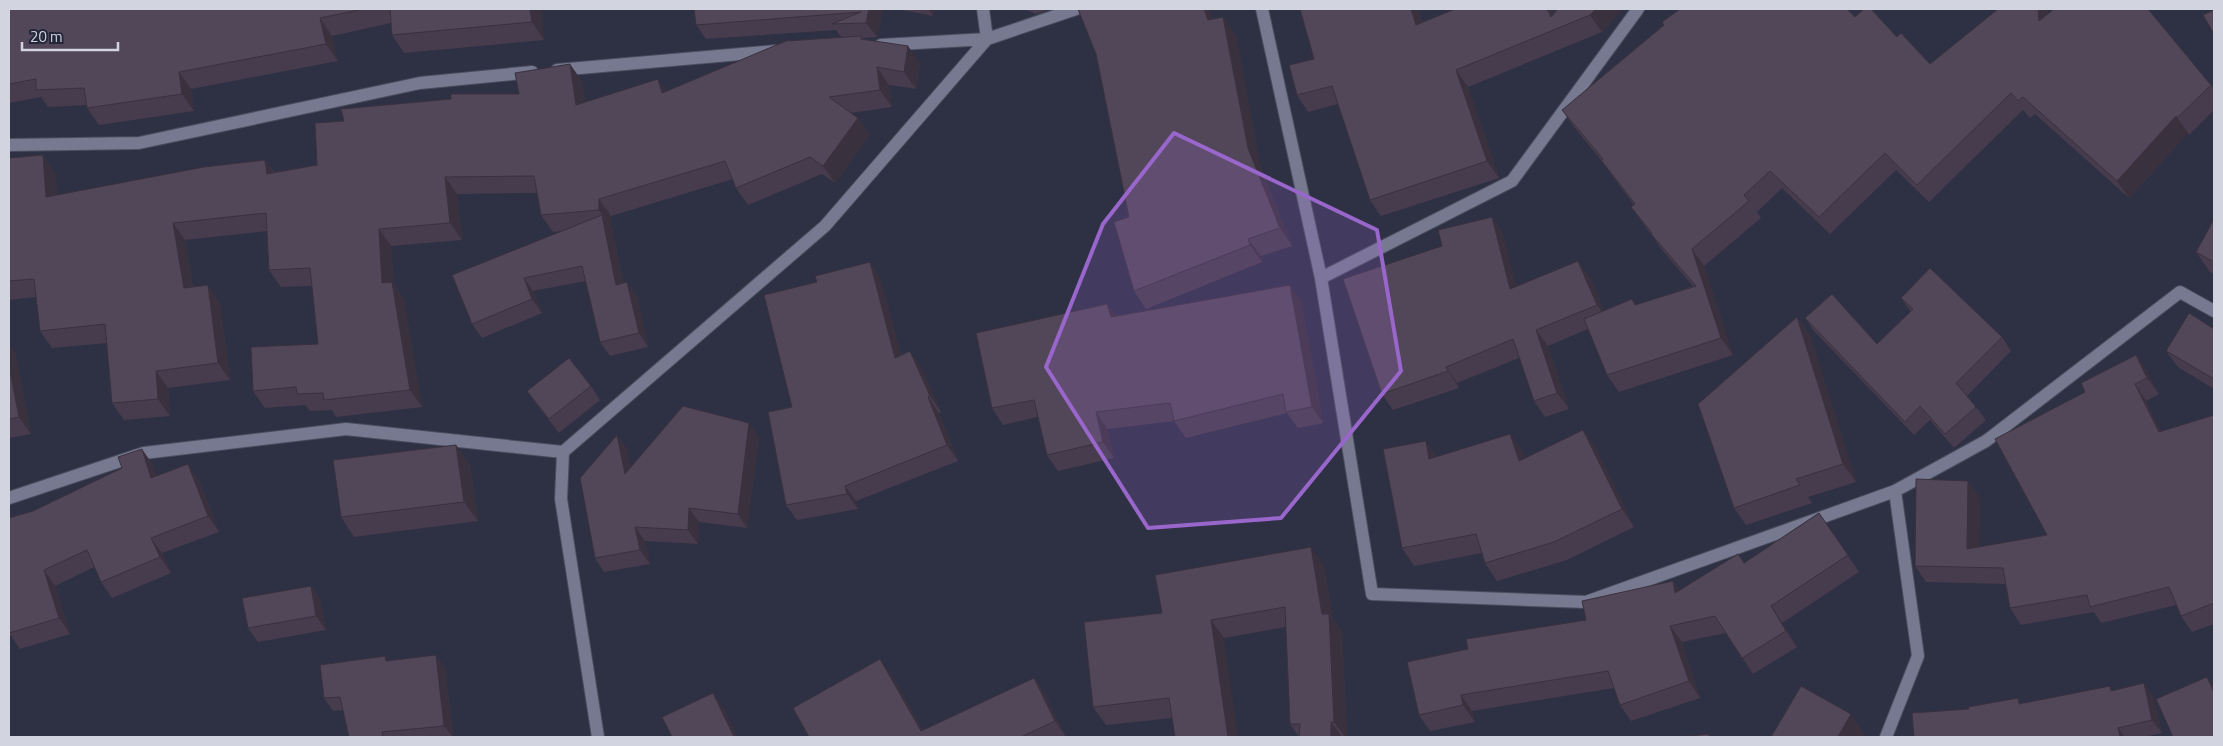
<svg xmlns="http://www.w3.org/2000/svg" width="2223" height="746" viewBox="0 0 2223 746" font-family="'Titillium Web',sans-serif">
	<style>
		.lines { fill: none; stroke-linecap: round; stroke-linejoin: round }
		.minor-casing { stroke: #4b4d5d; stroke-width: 14 }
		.minor { stroke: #767990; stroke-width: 12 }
		.wall { fill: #473c4d }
		.shaded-wall { fill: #39313e }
		.building { fill: #524659; stroke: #39313e }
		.marked { fill: #9967cb; fill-opacity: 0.2; stroke: #9967cb; stroke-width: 4; stroke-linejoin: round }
	</style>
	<rect width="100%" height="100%" fill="#2e3044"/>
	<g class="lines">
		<g class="minor-casing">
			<path id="minor" d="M1262,9l59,269 51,316 214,8 309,-111 91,-50 194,-149 34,19
				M881,45l106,-6 89,-30
				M557,70l219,-19
				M9,145l130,-2 281,-60 112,-11
				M1321,278l191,-97 126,-172
				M9,498l135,-45 202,-24 217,23
				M598,737l-37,-238 2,-47 262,-226 162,-187 -4,-30
				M1886,737l32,-81 -23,-165"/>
		</g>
		<use href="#minor" class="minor"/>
	</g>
	<path class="wall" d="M9,9h532l3,31 -140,13 -12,-18 -1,-12 -59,13 6,25 -147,28 3,22 -95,14 -12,-17v-3l-39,2 -7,-10 -32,6z
		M883,9l-6,28 -15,1 58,25 -4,26 -27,-4 3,22 -41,6 7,5 12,17 -35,48 -13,-9 -74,31 -12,-17 -3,-9 -122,37v11h-1l2,2 11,54 14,13 11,51 -38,9 -10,-14 -14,-61 -53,10 9,22 -60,25 -10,-14 90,-93 -9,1 -12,-17 -3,-22 -81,1 5,46 -71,6 3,38 10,15 18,108 -86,10 -4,-7 -22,1 -5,-6 -40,3 -12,-17 65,-47 -6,-58 -31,1 -12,-17 -2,-39 -82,9 8,47 27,16 10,77 -62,8 2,28 -46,4 -12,-17 -5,-60 -55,5 -12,-17 -4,-34 -27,3v-142l46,15 2,22 208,-35 9,12 43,-7 27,-44 175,-27 63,-13 3,21 81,-11 176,-53 -6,-8 -130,9 -10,-14z
		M897,9h37l-1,7z
		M1024,9h27l-15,5z
		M1078,9h131l4,10 23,16 24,131 32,80 -31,10 1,6 -116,47 -12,-18 -5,-74 -33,-163z
		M1418,9l4,13 33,-13h97l2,4 4,-4h64l-20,23 -134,55 31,91 -118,38 -11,-16 -32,-96 -30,8 -11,-17 17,-36z
		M2049,13l162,72 3,4v21l-25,25 -1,-2 -59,65 -94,-84 -5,4 -7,-8 -94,92 -33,-32 -66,64 -48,-46 -25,24 4,6 -57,48 29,89 -114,37 -12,-17 -19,-46 -40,17 21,63 -24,8 -11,-16 -15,-43 -62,25 2,5 -66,22 -11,-16 60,-148 50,-29 11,17 13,52 74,-9 14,34 28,-12 4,6 57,-19 -30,-35 -32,-44 3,-2 -21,-28 -12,-17 -27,-33 -12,-17 293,-93 42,20 33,27z
		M2214,219v55l-4,-2 -14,-20z
		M870,262l10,16 21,77 20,12 20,45 -2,1 19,48 -102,40 2,8 -61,11 -11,-15 31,-223z
		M1290,285l11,16 22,122 -25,5 -11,-15 -101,25 -12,-17 -67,8 7,29 -56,13 -11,-16 -9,-38 -35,8 -11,-17 115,-104 9,12z
		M1901,298l101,39 9,14 -44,45 9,11 10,13 -32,28 -24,-28 -16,15 -100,-104 -9,-13 72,26 34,-32z
		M1797,317l13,18 46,147 -48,15 4,6 -66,22 -12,-17z
		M2214,329v60l-36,-22 -12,-16z
		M9,344l6,8 16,82 -22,4z
		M2136,355l11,16 12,23 -13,7 15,30 53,-16v209l-22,8 -11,-16 -5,-11 -75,18 -7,-11 -73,13 -11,-17 -5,-24 -79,-2 -11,-16 65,-69 -1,50 68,-12 38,-143z
		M591,386l9,14 -41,33 -22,-28 -10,-14z
		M1583,430l13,18 38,79 -67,33 -70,21 -12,-18 -3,-10 -68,13 -12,-18 35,-91 73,-23 13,18 2,7z
		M617,435l10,14 4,18 128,-30 -12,91 -48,-6 -1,22 -53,-3 5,23 -46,8 -9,-14z
		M456,445l14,20 8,56 -124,16 -13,-20z
		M153,465l3,11 43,4 20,52 -57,21 9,20 -59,25 -11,-16 -7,-15 -39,19 15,48 -50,15 -11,-16 24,-122 89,-43z
		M1819,513l40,59 -77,51 15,24 -44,27 -27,-41 -44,9 18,56 -69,23 -11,-16 -6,-17 -142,23 3,11 -45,9 -11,-16 49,-66 118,-29 87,-39 6,10 59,-37 6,9z
		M1324,566l9,54 9,12 5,105h-48l-9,-13 -4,-97 -62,11 -52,80 -66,7 -13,-18 69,-94z
		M311,586l9,14 6,30 -68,12 -10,-14z
		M436,655l9,13 8,69h-104l-6,-27 -10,1 -9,-13 64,-37z
		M892,676l31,54 111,-52 11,16 21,43h-257z
		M2113,690l40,6 9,37 -18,4h-230l55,-28 53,-6z"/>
	<path class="shaded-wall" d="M530,9h11l3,31 -12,-18z
		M869,9h14l-6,28 -11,-14z
		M928,9h6l-1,7z
		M1204,9h5l11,29 -12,-18z
		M1411,9h7l9,32 -11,-16z
		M1547,9h5l8,19 -9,-11z
		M1596,9h26l-20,23 -12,-17z
		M2038,9h10l3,29 -12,-17z
		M1223,17l13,18 24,131 32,80 -12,-18 -32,-80z
		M320,18l12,18 6,25 -12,-17z
		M908,46l12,17 -4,26 -12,-17z
		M570,64l12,17 6,41 -12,-17z
		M877,67l12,18 3,22 -12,-17z
		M1456,70l12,17 31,91 -12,-17z
		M179,72l12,17 3,22 -12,-17z
		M658,79l12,18 -8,-4z
		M2176,116l12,17 -59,65 -12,-17z
		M858,118l12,17 -35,48 -12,-17z
		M43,155l12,18 4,42 -13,-18z
		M265,160l12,18 -10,-4z
		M445,177l12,17 5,46 -12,-17z
		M599,199l12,17v11l-12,-17z
		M602,215l10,14 14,70 -10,-14z
		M1492,217l11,17 18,71 -11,-16z
		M173,223l12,17 11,66 -12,-18z
		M379,229l12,17 3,38 10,15 18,108 -12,-17 -28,-107z
		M1248,239l13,17 1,6 -12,-17z
		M1692,249l12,17 29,89 -12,-17z
		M1578,261l12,16 18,44 -11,-16z
		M870,262l10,16 26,96 -11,-16z
		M524,278l9,13 9,22 -10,-14z
		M627,282l10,14 11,51 -9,-14z
		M208,285l12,18 10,77 -12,-17z
		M1290,285l11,16 22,122 -11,-16z
		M1107,304l12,16 -8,-3z
		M1797,317l13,18 46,147 -13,-18z
		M1536,330l12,16 21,63 -12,-16z
		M9,344l6,8 16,82 -12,-17 -10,-51z
		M910,351l11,16 20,45 -11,-16z
		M2136,355l11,16 12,23 -12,-16z
		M1446,367l11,16 2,5 -11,-17z
		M156,371l12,17 2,28 -12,-17z
		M2135,384l11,17 24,47 -11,-16z
		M928,397l11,16 19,48 -11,-16z
		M1096,412l11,17 7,29 -11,-16z
		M749,423l10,14 -12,91 -9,-14z
		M1583,430l13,18 38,79 -12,-18z
		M1510,434l13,18 8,27 -12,-18z
		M617,435l10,14 8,39 -10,-14z
		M1426,441l12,17 -9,1z
		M456,445l14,20 8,56 -14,-19z
		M142,449l11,16 9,29 -11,-16z
		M188,464l11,16 20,52 -11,-16z
		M1968,481l12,16 -1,68 -12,-16z
		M845,486l11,15 2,8 -11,-15z
		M689,508l10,14 -1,22 -10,-14z
		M635,527l10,14 5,23 -10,-14z
		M151,538l11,15 9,20 -11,-16z
		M1311,547l13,19 9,54 9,12 5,105h-2l-11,-15 -12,-108z
		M44,570l11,16 15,48 -11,-16z
		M1673,581l11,16 -9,-4z
		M311,586l9,14 6,30 -10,-14z
		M1771,606l11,17 15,24 -11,-16z
		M1211,620l13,18 14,99h-10z
		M1670,626l12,16 18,56 -11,-17z
		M436,655l9,13 8,69 -9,-11z
		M880,659l12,17 35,61 -6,-6z
		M2207,677l7,9v6z
		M1034,678l11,16 21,43 -11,-16z
		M2144,683l9,13 9,37 -10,-13z
		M713,693l12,17 13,27h-4z
		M1461,695l11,16 3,11 -12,-17z
		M1851,714l14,20 -2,3h-25z
		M1331,722l11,15h-11z
		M2118,728l7,9h-5z"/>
	<path class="building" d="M9,9h355l-44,9 6,26 -147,28 3,22 -95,14 -3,-20 -48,2v-11l-27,5z
		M390,9h140l2,13 -140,13z
		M694,9h175l-3,14 -34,1 29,-12 -165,13z
		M1078,9h126l4,11 15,-3 25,131 32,80 -32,11 2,6 -116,46 -20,-69 15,-5 -33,-163z
		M1300,9h111l5,16 39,-16h92l4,8 7,-8h38l-6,6 -134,55 31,91 -117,39 -38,-114 -35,9 -8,-30 25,-6z
		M1680,9h167l8,8 9,-8h7l26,28 4,-4 29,31 68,-55h40l1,12 15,-12h94l63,76 -34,33 -1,-2 -59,65 -94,-84 -5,4 -7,-8 -94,92 -32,-32 -66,64 -49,-46 -26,24 5,6 -57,48 29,89 -114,37 -23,-56 48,-20 3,6 61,-19 -45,-52 1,-1 -21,-26 4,-3 -34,-44 2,-1 -41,-49 102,-85 -2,-3z
		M2214,10v24l-11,-19z
		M861,36v3l47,7 -4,26 -27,-5 3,23 -51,7 29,21 -35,48 -13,-9 -74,31 -11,-27 -126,38v11l-58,5 -7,-39 -89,1 5,46 -71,6 3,54 10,-1 18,108 -86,10 -1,-7 -26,1 -1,-7 -43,4 -2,-44 67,-3 -8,-76 -41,2 -3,-57 -93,10 11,65 24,-3 10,78 -62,8 2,28 -46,4 -7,-79 -65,7 -6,-52 -25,2v-123l34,-3 3,42 158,-30 61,-7 2,14 50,-9 -2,-42 29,-2 -3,-12 110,-10v-5h68l-4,-21 55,-9 6,41 82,-26 4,14 124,-52z
		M602,215l14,70 11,-3 12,51 -39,9 -18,-76 -58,12 8,21 -60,25 -20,-49z
		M1492,217l18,72 68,-28 19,44 -61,25 21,63 -23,8 -21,-62 -67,28 2,4 -66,23 -39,-115 99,-33 -4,-16z
		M2214,219v43l-18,-10z
		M870,262l25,96 15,-7 20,45 -2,1 19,48 -102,41 2,8 -61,11 -18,-93 24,-5 -28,-112 53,-13 -2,-6z
		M1930,268l72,69 -46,46 20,24 -31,27 -25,-28 -15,16 -100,-104 27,-24 45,50 36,-35 -12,-11z
		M1290,285l22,122 -26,5 -3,-18 -109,27 -4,-18 -74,9 7,30 -56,13 -13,-55 -42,8 -16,-75 131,-29 4,13z
		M2189,313l25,16v50l-48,-28z
		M1797,317l46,147 -47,15 4,6 -66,23 -36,-104z
		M2136,355l11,23 -12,6 24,48 55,-17v188l-33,13 -12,-29 -79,20 -3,-12 -77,13 -7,-40 -88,-2 1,-87 52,2 -1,68 80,-14 -52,-96 90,-47 -4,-9z
		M569,358l22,28 -42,33 -22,-28z
		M9,366l10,51 -10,2z
		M683,406l66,17 -11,91 -49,-6 -1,22 -53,-3 5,23 -45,8 -15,-80 37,-43 8,39z
		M1583,430l39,79 -68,33 -69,21 -9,-29 -74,14 -19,-99 43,-8 3,18 81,-25 9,27z
		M456,445l8,57 -123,15 -8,-57z
		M142,449l9,29 37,-14 20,52 -57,22 9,19 -59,25 -14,-32 -43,20 15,48 -50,15v-115l24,-7 89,-43 -4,-11z
		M1819,513l29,42 -77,51 15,25 -44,27 -27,-42 -45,10 19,55 -69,24 -12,-34 -147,24 2,10 -44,10 -12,-53 61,-13 -2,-10 120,-19 -4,-19 91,-20 2,12 63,-39 6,9z
		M1311,547l11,67h7l5,108h-3v15h-32l1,-13h-10l-5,-117 -74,13 17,117h-53l-6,-39 -76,9 -9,-85 78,-9 -7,-38z
		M311,586l5,30 -68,12 -6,-30z
		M436,655l8,71 -62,6 1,5h-34l-9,-40 -16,1 -4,-33 65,-9 1,5z
		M880,659l41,72 113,-53 21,43 -34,16h-212l-16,-29z
		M2207,677l7,15v45h-41l-17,-38z
		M2144,683l8,37 -34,8 2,9h-206l-2,-24 57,-4 -1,-2 50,-9 1,6 91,-18 1,5z
		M1801,686l50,28 -13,23h-67z
		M713,693l21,44h-62l-10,-20z
		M1709,734v3h-28z"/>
	<path class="marked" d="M1174,133l203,97 24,141 -120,147 -133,10 -102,-161 57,-143z"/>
	<rect width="2223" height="746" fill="none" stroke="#d2d4e0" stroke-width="20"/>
	<path d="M22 42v8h96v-8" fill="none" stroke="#d2d4e0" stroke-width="2.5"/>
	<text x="30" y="42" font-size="15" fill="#d2d4e0" stroke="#242639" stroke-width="4" paint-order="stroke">20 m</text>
</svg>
